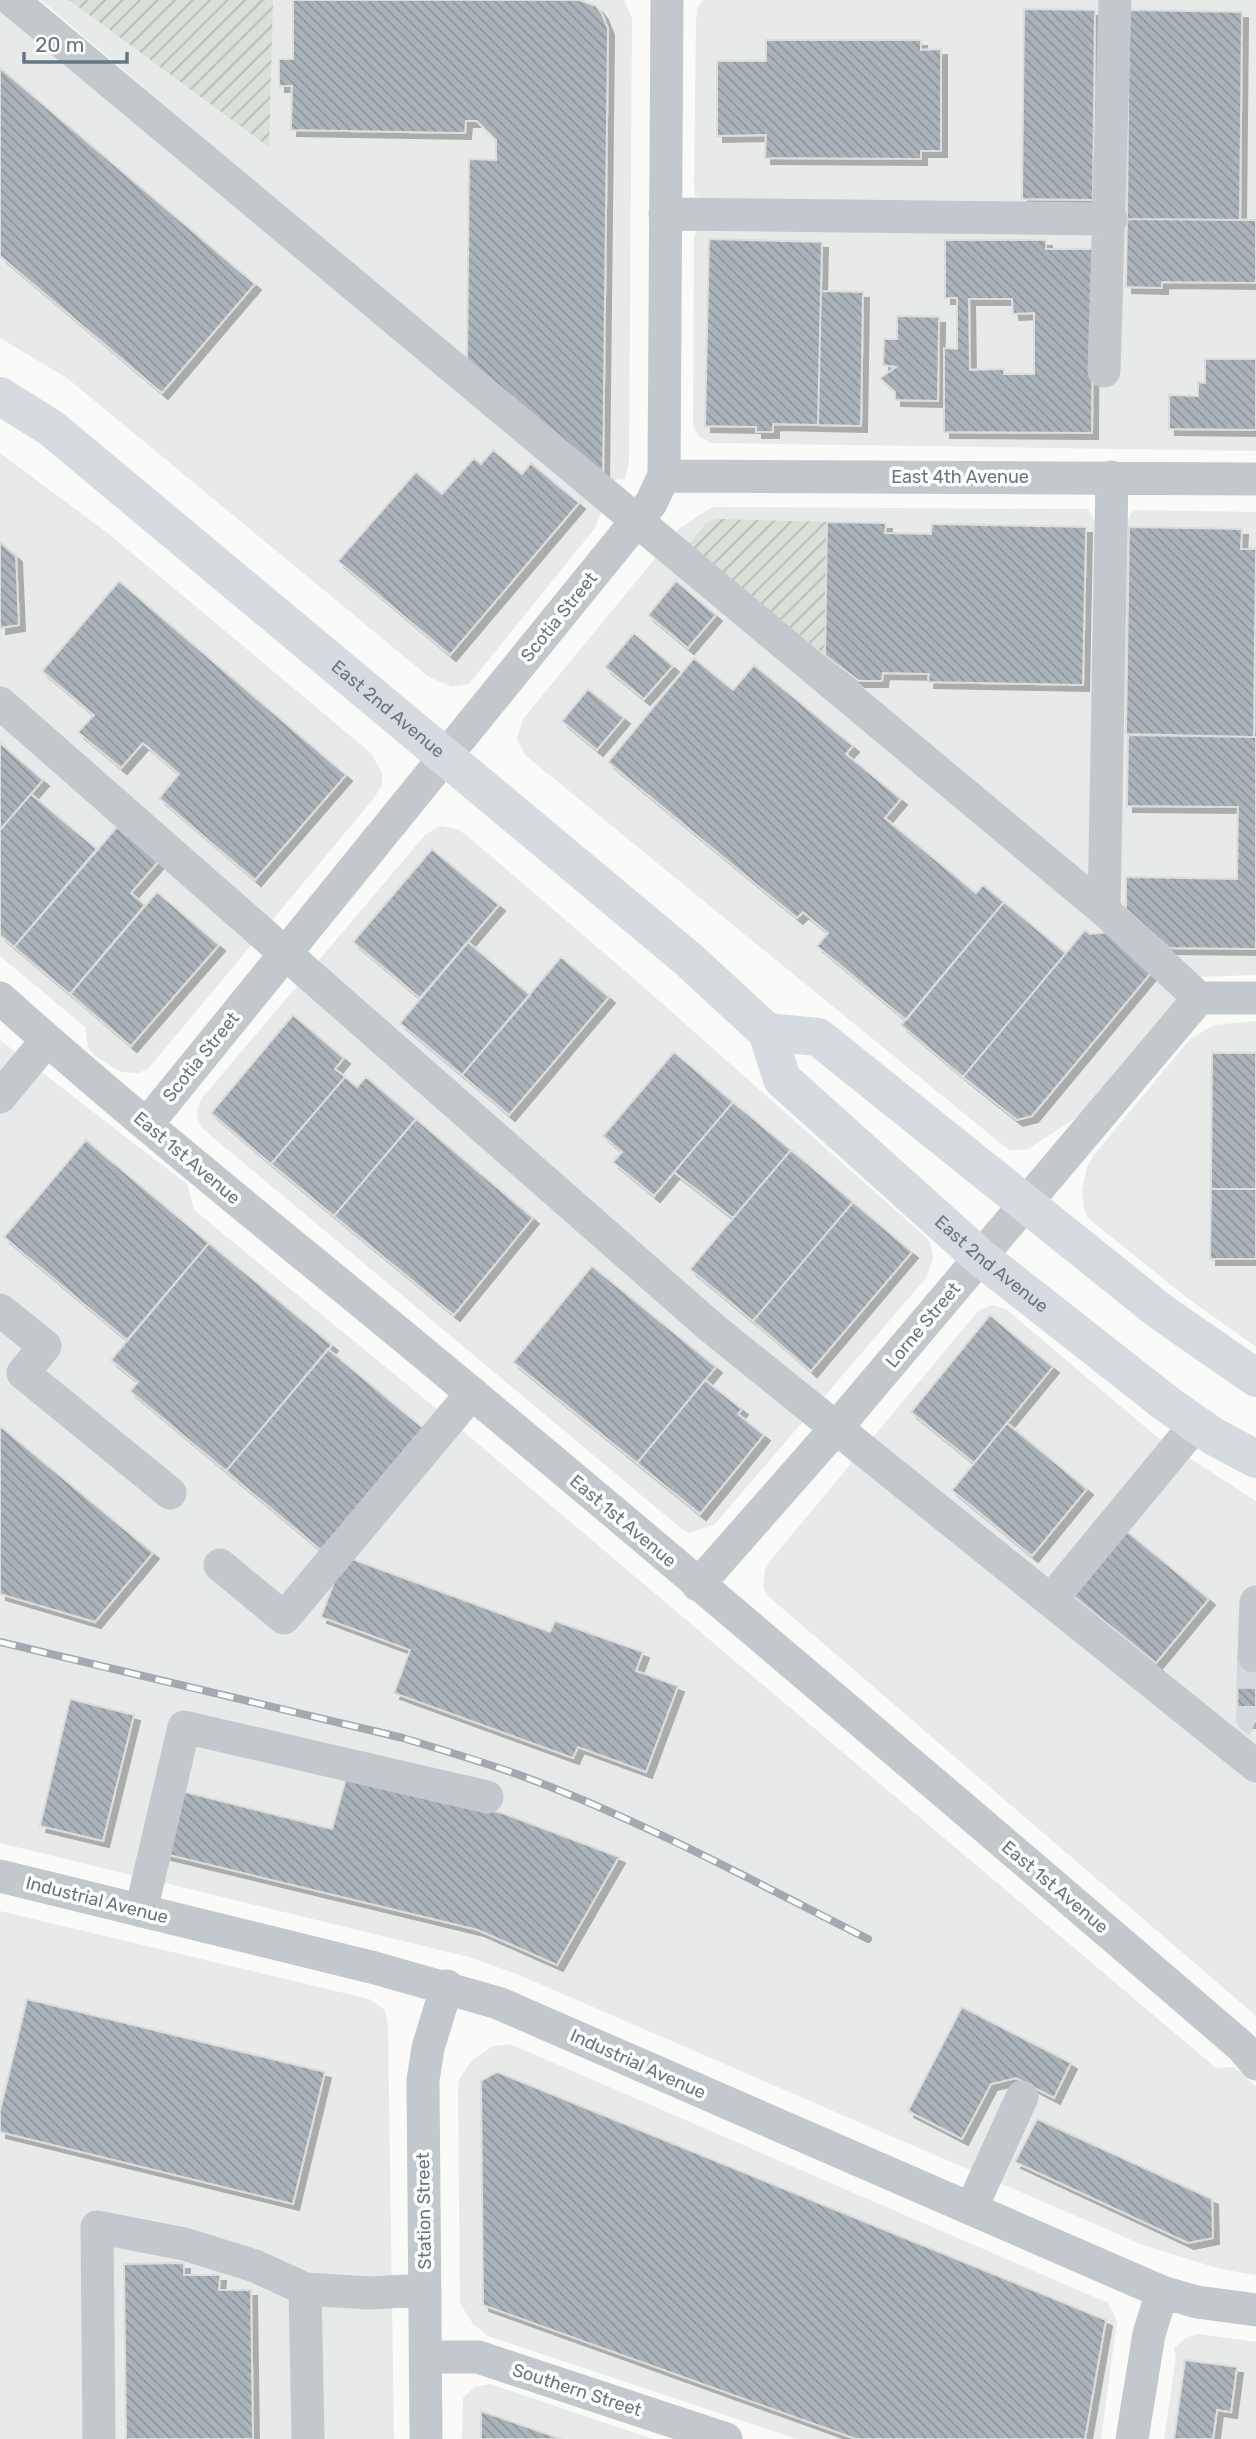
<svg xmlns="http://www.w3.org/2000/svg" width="1256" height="2439" viewBox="0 0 1256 2439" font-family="Rubik,sans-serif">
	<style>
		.built { fill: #e8e9e9 }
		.garden { fill: url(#garden-furrows) }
		.building { fill: url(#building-back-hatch); stroke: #dcdcda; stroke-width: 2; fill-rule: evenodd; filter: url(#shadow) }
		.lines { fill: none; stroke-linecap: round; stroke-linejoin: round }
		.minor-tunnel { stroke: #d5d9db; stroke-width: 33; stroke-dasharray: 33 17; stroke-linecap: butt }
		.minor { stroke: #c3c8cc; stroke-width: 33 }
		.major { stroke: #d6dbdf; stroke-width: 38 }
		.rail-casing { stroke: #a2aab0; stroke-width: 8 }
		.rail { stroke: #fff; stroke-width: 5; stroke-dasharray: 16; stroke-linecap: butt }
		.labels { text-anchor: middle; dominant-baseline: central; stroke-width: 7; stroke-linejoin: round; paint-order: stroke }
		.street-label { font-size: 18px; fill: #657683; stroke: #fff }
	</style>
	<defs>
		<pattern id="garden-furrows" width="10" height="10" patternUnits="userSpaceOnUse" patternTransform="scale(1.75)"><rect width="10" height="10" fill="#dadfd7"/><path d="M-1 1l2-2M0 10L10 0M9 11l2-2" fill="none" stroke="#b4b9b4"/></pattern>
		<pattern id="building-back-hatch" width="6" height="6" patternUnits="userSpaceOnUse" patternTransform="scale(1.75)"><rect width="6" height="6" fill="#aab3b9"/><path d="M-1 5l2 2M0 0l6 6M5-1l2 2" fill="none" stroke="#8e969c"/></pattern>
		<filter id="shadow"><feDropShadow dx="6" dy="6" stdDeviation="0" flood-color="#0004"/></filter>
	</defs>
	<rect width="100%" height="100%" fill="#fafaf8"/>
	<path class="built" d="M41,0h583l8,18 -3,443 -4,18 -18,2z
		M703,0h397l30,7 3,-7h123v451l-545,-8 -13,-7 -5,-11 1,-189 18,-34 -17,-6 -1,-14 2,-160 1,-13z
		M0,3l596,504 5,6 -6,15 -126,156 -17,3 -23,-10 -362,-299 -67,-40z
		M0,453l109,81 262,219 11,20v12l-8,13 -226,271 -10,4 -17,-1 -26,-16 -7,-8 -3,-21 -85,-71z
		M712,507l376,2 9,17h28l7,-14 5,-2 119,2v463l-59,2 -107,132 -62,40 -18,2 -485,-396 -8,-16 6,-20 157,-191z
		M440,826l16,3 9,5 182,156 281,249 4,11 1,9 -7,19 -211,246 -25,9 -7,-3 -481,-402 -4,-7 -1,-11 5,-12 223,-263z
		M1256,1021v326l-70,-50 -97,-78 -5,-10 -2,-19 5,-23 7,-12 96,-116 24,-14z
		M0,1040l188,145 6,25 244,200 778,658 18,-1 22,20v188l-36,-6 -77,-24 -624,-270 -50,-18 -469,-114z
		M992,1305l14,4 151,128 99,64v515l-488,-420 -5,-9 2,-17 5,-9 208,-250z
		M0,1911l369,88 16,11 3,15 6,414h-394z
		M510,2044l598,259 9,18 -16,118h-304l-309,-103 -15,-12 -13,-21 -2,-213 1,-10 12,-19 22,-15z
		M1199,2334l57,8v97h-92l12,-82 -2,-9 13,-11z
		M490,2384l163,55h-191l1,-41 12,-11z"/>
	<path class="garden" d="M69,0h204l-4,147z
		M717,519l110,3 -2,133 -137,-109 18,-23z"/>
	<path class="building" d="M293,0h286l17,6 6,8 6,15 -5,449 -136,-119 2,-200 27,1v-20l-19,-19h-11l-1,12 -174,-3 1,-44h-13v-27h14z
		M1024,9l71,1 -2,190 -71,-1z
		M1129,10l113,2 -2,208 -113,-1z
		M766,40h155v10l20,-1v102h-20v8l-156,-1 1,-23 -49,1v-75h49z
		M0,68l255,216 -93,109 -162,-137z
		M1127,219l129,1v63l-94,-1v6l-36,-1z
		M709,239l113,3 -4,183 -45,-1v8h-17v-5l-51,-1z
		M945,240h101v9h47l-1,184 -148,-1v-84l13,1v-51h-12zM969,299h43l1,15 21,-1v61h-30v-5l-34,1z
		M821,291l42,1 -2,134 -43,-1z
		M897,316l42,1 -1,84 -43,-1v-8l-15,-14 16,-11 -13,-2 1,-26h13z
		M1205,359h51v71l-87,-1v-34l29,1v-14l7,1z
		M493,450l29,24 9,-11 48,40 -129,152 -112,-94 78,-89 26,22 32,-36 7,6z
		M827,522l59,1 -1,10 46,1 1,-10 154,3 -3,158 -155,-3 1,-8 -46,-1 -1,8h-23l-34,-26z
		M1129,527l113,2 -1,20h15l-2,188 -128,-3z
		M0,542l16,14 3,69 -19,3z
		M119,581l227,194 -91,105 -96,-82 20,-24 -36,-31 -22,25 -43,-36 16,-17 -52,-44z
		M676,581l40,34 -28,33 -40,-33z
		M634,633l39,33 -29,33 -39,-32z
		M694,658l39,32 21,-25 99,81 -7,8 55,45 -16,19 91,75 7,-8 21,17 -98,118 -89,-74 11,-13 -25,-21 -6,6 -189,-156z
		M588,689l36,29 -27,32 -35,-29z
		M1128,735l128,2v212l-87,-1 -43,-39v-32l111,2 1,-72 -111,-1z
		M0,743l43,37 -43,50z
		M31,794l66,55 -83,98 -14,-12v-105z
		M117,827l41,35 -27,31 14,12 -75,89 -56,-47z
		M432,849l67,56 -79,93 -67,-56z
		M157,892l62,53 -88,101 -61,-52z
		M1004,902l62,51 -103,124 -62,-52z
		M1085,930l5,4 24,-2 42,35 -124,149 -15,4 -54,-43z
		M468,942l62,53 -68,80 -62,-52z
		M561,957l48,40 -100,118 -47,-40z
		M293,1015l51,43 -9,11 10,8 -74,87 -60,-51z
		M674,1052l59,50 -79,94 -41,-34 9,-10 -19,-16z
		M1212,1053h44v136h-45z
		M345,1077l12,10 9,-10 50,42 -82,97 -63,-52z
		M733,1102l58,48 -58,68 -59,-46z
		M416,1119l117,99 -79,97 -120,-99z
		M86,1140l123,103 -82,97 -123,-103z
		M791,1150l62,52 -100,119 -63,-52z
		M1211,1189h45v70h-46z
		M853,1202l59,50 -101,119 -58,-50z
		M209,1243l123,102 -106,126 -96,-80 8,-9 -27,-22z
		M592,1266l124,101 -79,96 -124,-101z
		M990,1315l63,52 -79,96 -63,-51z
		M328,1349l95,79 -102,122 -95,-79z
		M705,1380l37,29 -4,5 26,21 -64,79 -63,-51z
		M1007,1423l80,66 -55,67 -80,-66z
		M0,1426l153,127 -58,69 -95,-28z
		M1124,1529l85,70 -53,64 -85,-69z
		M344,1556l206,76 5,-11 88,31 -7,19 42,15 -32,86 -68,-25 -5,11 -179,-65 16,-43 -89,-33z
		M1238,1656h18v66h-19z
		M70,1699l64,16 -31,126 -63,-15z
		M347,1775l155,38 117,44 -62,108 -79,-35 -313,-76 12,-64 155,39z
		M27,1999l298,73 -32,132 -293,-72v-21z
		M962,2007l109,56 -17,35 -38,-20 -25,6 -29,55 -54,-28z
		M497,2072l609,248 -21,119h-229l-373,-134 -2,-224z
		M1037,2119l175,80 1,39 -25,5 -173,-81z
		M184,2263v12h36l-1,15h32l2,149h-127l-2,-175z
		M1185,2360l52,7 -6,45 -14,-2 -4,29h-39z
		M481,2411l80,28h-80z"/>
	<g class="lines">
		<path class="minor-tunnel" d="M1254,1656l-1,62 3,1"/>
		<path class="minor" d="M12,0l1092,910 95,88
			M665,214l446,5
			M1104,371l11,-371
			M664,476l592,3
			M0,703l712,625 544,438
			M1104,910l8,-433
			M0,998c146,131 300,252 451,378 266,221 529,446 791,671l14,17
			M1199,998h57
			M0,1097l47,-57
			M147,1124l504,-621 13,-27 3,-476
			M0,1310l45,36 -22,27 147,120
			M220,1565l64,53 188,-225
			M698,1585l139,-158 362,-429
			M1051,1600l145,-176
			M1254,1656l2,-54
			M0,1876l375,92 123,35 664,289 35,10 59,8
			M141,1911l43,-184 303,70
			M971,2209l51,-112
			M305,2289l3,150
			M426,2357h52l248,82
			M99,2439l-2,-212 87,17 71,22 50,23 64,4 56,-3
			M426,2439l-3,-359 5,-32 19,-62
			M1132,2439l17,-105 13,-42"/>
		<g class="major">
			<path id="s1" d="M0,396l51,32 638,532 78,72 15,47 198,178 187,147 46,32 43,23"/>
			<path d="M767,1032l51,5 343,275 95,66"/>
		</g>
		<g class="rail-casing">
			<path id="rail" d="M0,1642l403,96c42,13 85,25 127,41 117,44 227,104 338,160"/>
		</g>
		<use href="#rail" class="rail"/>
	</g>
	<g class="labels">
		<g class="street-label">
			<text x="960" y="477">East 4th Avenue</text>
			<text transform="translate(559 617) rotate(-51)">Scotia Street</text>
			<text stroke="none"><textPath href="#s1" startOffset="499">East 2nd Avenue</textPath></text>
			<text transform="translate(201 1057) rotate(-51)">Scotia Street</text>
			<text transform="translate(187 1158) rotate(40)">East 1st Avenue</text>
			<text stroke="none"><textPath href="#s1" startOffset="1326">East 2nd Avenue</textPath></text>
			<text transform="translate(923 1325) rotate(-50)">Lorne Street</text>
			<text transform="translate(623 1521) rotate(40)">East 1st Avenue</text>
			<text transform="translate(1055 1887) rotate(40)">East 1st Avenue</text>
			<text transform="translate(97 1900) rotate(14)">Industrial Avenue</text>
			<text transform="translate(638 2064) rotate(24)">Industrial Avenue</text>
			<text transform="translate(424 2211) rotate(-91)">Station Street</text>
			<text transform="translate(577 2390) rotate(18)">Southern Street</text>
		</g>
	</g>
	<path d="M24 52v10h103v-10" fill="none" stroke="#657683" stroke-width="3.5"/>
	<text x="35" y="52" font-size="21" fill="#657683" stroke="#ffffff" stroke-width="5" paint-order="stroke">20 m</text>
</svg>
